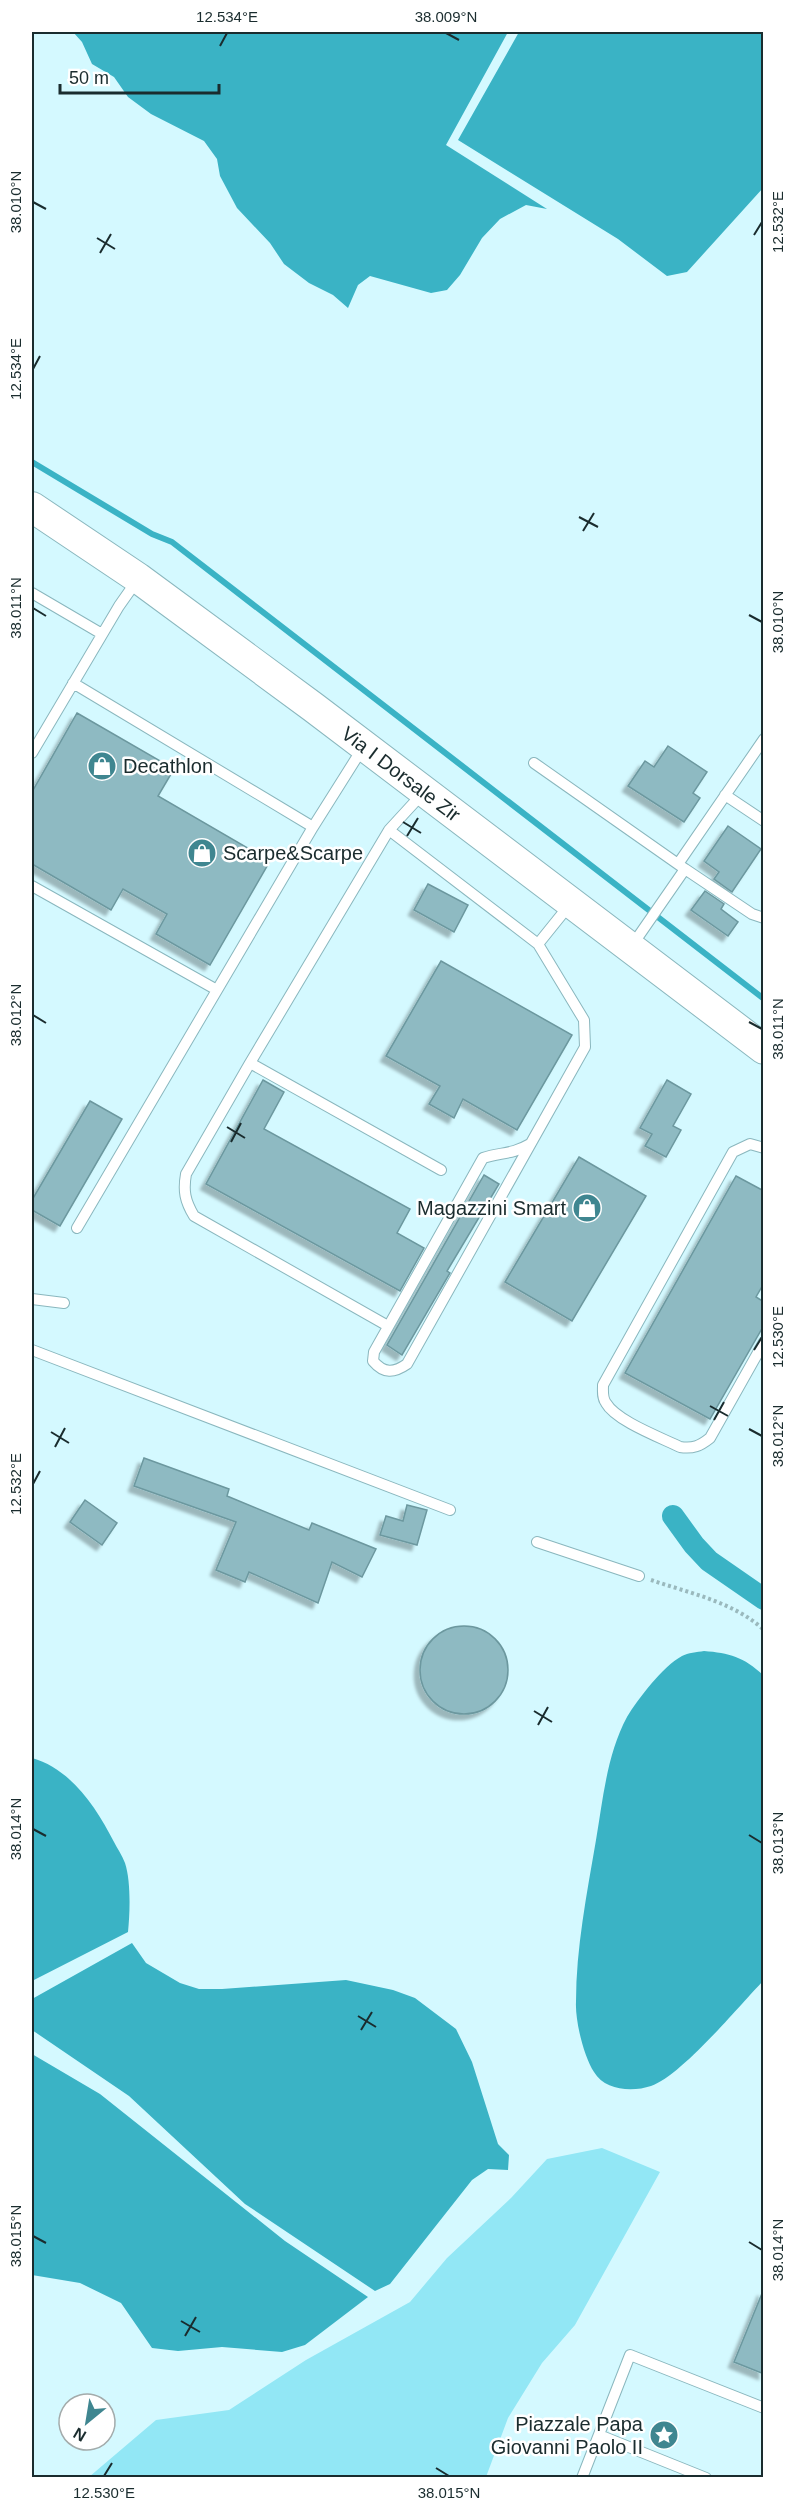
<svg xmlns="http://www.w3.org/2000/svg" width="795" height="2509" viewBox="0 0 795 2509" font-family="Helvetica,sans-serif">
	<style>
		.green { fill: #92e7f5 }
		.water { fill: #3ab3c5 }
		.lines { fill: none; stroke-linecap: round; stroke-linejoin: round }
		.stream { stroke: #3ab3c5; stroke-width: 6 }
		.canal { stroke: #3ab3c5; stroke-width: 22 }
		.building { fill: #8ebac2; stroke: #6c989f; stroke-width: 1.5; filter: url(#shadow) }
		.lane-casing { stroke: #8ab7be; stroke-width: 12 }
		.secondary-casing { stroke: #8ab7be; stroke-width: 32 }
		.path { stroke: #9ab9bd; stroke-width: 4; stroke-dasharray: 3 3; stroke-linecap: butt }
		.lane { stroke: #fff; stroke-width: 10 }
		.secondary { stroke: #fff; stroke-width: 30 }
		.ticks { fill: none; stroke: #1a2c2e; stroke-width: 2 }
		.labels { text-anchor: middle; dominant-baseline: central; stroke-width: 5; stroke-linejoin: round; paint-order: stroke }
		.poi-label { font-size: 20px; fill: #1a2c2e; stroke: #fff; text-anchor: start }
		.street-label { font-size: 20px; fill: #1a2c2e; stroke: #fff }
		.neatline { fill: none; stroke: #1a2c2e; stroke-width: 2 }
		.ticks-label { font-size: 15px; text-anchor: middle; fill: #1a2c2e }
	</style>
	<defs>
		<filter id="shadow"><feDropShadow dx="-5.5" dy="5.5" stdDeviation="1.5" flood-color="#0004"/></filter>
	</defs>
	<rect width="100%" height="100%" fill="#d4f9ff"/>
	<path class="green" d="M602,2148l58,24 -85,153 -33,38 -34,55 -22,59h-397l67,-57 73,-10 77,-50 104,-58 37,-44 64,-60 36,-39z"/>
	<path class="water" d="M73,32h435l-62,113 101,64 -21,-4 -26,14 -18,19 -22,37 -13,15 -16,3 -61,-17 -12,9 -10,23 -15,-13 -24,-12 -25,-19 -14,-21 -33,-35 -17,-32 -3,-17 -13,-18 -53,-27 -23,-17 -14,-20 -22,-13 -10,-22z
		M519,32h244v156l-76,84 -20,4 -49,-37 -160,-99z
		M704,1651c25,2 40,6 59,24v306c-23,24 -82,95 -112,105 -18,6 -46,5 -57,-14 -10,-15 -19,-51 -18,-70 0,-54 11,-109 20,-162 7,-41 11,-86 31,-123 11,-18 36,-51 55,-61 6,-3 15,-4 22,-5z
		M32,1758c39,11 64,49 82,84 3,6 8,13 11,21 6,18 5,50 3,69l-96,49z
		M132,1943l14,20 34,20 19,6h23l124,-9 47,10 22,8 41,31 16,33 26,82 11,11 -1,15 -20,-1 -16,11 -82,104 -15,7 -130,-87 -116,-108 -97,-66v-31z
		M32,2054l68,40 185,147 83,56 -63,48 -23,7 -60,-5 -44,4 -26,-3 -31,-45 -41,-20 -48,-8z"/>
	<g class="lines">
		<path class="stream" d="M32,462l120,72 20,8 592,457"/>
		<path class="canal" d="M673,1516l21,29 15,16 55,38"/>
	</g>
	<path class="building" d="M77,713l97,56 -16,27 112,65 -60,104 -54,-31 11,-20 -44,-25 -12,21 -79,-46v-72z
		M668,746l39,26 -14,21 7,5 -16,24 -56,-36 17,-25 9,6z
		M728,826l33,23 -29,43 -18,-13 5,-7 -15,-11z
		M428,884l40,21 -14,27 -40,-22z
		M705,891l19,13 -3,5 17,13 -10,14 -37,-26z
		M441,961l131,74 -55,95 -54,-31 -9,19 -25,-14 11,-18 -54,-30z
		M263,1080l21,12 -20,37 146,80 -13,24 27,15 -24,43 -194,-107z
		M667,1080l24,14 -18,32 8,4 -15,27 -21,-11 7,-12 -12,-6z
		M90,1101l32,18 -62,107 -28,-16v-10z
		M579,1157l67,39 -74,125 -67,-39z
		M484,1175l15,9 -52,87 3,2 -48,82 -15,-10z
		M736,1176l28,15v92l-8,14 8,5v23l-54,94 -85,-46z
		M144,1458l85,31 -2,7 82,34 3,-7 64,26 -14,28 -30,-15 -14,41 -69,-31 -4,10 -29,-12 20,-48 -102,-36z
		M85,1500l32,23 -15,22 -32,-23z
		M407,1505l20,5 -10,35 -37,-10 6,-19 17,5z
		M420 1670a44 44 0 1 1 88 0a44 44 0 1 1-88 0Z
		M763,2291h1v83l-30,-12z"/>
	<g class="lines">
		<g class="lane-casing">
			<path id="lane" d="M32,593l70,41
				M73,683l240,144
				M32,753l87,-147 19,-27
				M534,763l151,106 -54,78
				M423,793l-34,37 149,114 33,-41
				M725,795l39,26
				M389,830l-139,233 191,107
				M678,864l86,-125
				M685,869l67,45 12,4
				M32,886l185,104
				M250,1063l-64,111c-3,17 -1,27 8,42l194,110
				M530,1144c-19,11 -29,8 -47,14l-109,194 -1,9c11,13 21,12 34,3l178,-317 -1,-27 -46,-76
				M764,1148l-14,-4 -17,8 -130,233c0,6 -1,13 3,18 10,18 56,35 74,44 13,2 20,-1 30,-9l54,-96
				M77,1228l236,-401 51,-81
				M32,1299l32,4
				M32,1350l418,160
				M537,1542l102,34
				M599,2435l107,43
				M582,2478l48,-123 134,53"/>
		</g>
		<g class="secondary-casing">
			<path id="secondary" d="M32,507l106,71 175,129 451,342"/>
		</g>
		<path class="path" d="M651,1580c38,13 83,22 113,50"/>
		<use href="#lane" class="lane"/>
		<use href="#secondary" class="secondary"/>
	</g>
	<path class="ticks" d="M446,33l13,7M220,46l7,-13M33,202l13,7M754,235l8,-13M97,238l18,11M100,253l11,-19M33,369l7,-13M579,517l19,10M583,531l11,-18M33,608l13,8M749,615l13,7M403,822l18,11M407,836l11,-18M33,1015l13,8M749,1022l13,7M227,1127l18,11M231,1142l10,-19M754,1350l8,-13M710,1406l18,10M714,1420l10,-18M749,1429l13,7M51,1432l18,11M55,1447l10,-19M33,1484l7,-13M534,1711l18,11M538,1725l10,-18M33,1829l13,7M749,1835l13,8M358,2016l18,11M361,2030l11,-18M33,2236l13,7M749,2242l13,8M181,2321l19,11M185,2336l11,-19M436,2468l13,8M104,2476l8,-13"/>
	<defs>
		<g id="shop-disc" transform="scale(1.5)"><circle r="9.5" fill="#3f8690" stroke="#fff"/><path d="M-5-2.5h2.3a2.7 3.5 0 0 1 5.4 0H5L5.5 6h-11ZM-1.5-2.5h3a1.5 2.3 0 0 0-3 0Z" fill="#fff"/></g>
		<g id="sight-disc" transform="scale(1.5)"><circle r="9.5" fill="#3f8690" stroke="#fff"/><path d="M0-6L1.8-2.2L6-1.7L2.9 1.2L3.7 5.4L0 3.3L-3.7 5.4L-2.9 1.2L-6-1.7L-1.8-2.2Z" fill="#fff"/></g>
	</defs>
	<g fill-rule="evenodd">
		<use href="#shop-disc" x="102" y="766"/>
		<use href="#shop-disc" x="202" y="853"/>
		<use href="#shop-disc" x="587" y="1208"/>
		<use href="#sight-disc" x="664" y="2435"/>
	</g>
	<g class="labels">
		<g class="poi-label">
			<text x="123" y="766">Decathlon</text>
			<text x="223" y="853">Scarpe&amp;Scarpe</text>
			<text x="566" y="1208" text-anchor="end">Magazzini Smart</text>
			<text x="643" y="2424" text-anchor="end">Piazzale Papa<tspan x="643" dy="23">Giovanni Paolo II</tspan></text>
		</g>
		<g class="street-label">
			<text transform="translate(401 774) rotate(37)">Via I Dorsale Zir</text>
		</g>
	</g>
	<rect width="795" height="2509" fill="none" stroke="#ffffff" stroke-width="66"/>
	<g transform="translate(87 2422) rotate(210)"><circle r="28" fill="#ffffff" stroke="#a3abab" stroke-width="1.5"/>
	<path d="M0-4.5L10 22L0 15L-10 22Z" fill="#3f8690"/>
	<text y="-9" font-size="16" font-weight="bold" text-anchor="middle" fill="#1a2c2e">N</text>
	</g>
	<path d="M60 84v9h159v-9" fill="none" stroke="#1a2c2e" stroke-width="3"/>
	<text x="69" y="84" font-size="18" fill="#1a2c2e" stroke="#ffffff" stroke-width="4.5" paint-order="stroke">50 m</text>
	<rect x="33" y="33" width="729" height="2443" class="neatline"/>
	<g class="ticks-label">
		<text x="227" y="22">12.534°E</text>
		<text x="446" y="22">38.009°N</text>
		<text transform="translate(16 202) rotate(-90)" y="5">38.010°N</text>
		<text transform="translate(778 222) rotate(-90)" y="5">12.532°E</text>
		<text transform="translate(16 369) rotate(-90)" y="5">12.534°E</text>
		<text transform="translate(16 608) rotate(-90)" y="5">38.011°N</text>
		<text transform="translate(778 622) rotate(-90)" y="5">38.010°N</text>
		<text transform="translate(16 1015) rotate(-90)" y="5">38.012°N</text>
		<text transform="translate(778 1029) rotate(-90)" y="5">38.011°N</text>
		<text transform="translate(778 1337) rotate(-90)" y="5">12.530°E</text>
		<text transform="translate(778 1436) rotate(-90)" y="5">38.012°N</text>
		<text transform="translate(16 1484) rotate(-90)" y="5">12.532°E</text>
		<text transform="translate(16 1829) rotate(-90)" y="5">38.014°N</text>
		<text transform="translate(778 1843) rotate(-90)" y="5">38.013°N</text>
		<text transform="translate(16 2236) rotate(-90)" y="5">38.015°N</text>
		<text transform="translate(778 2250) rotate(-90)" y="5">38.014°N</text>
		<text x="104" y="2498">12.530°E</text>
		<text x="449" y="2498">38.015°N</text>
	</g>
</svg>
